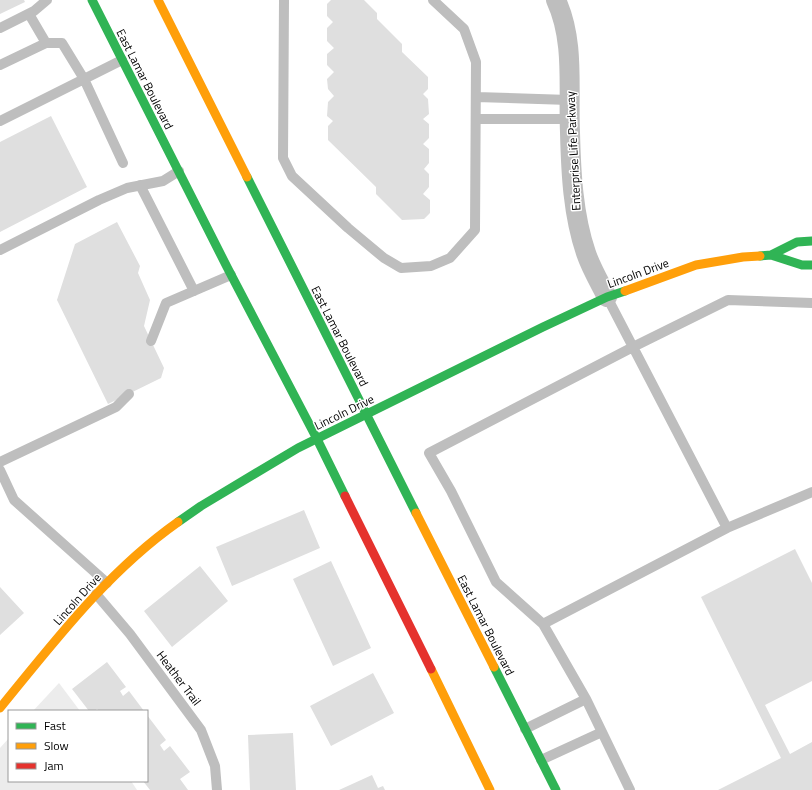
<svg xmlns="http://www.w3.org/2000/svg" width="812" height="790" viewBox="0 0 812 790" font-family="'Titillium Web',sans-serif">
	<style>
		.green { fill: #ececec }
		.building { fill: #dfdfdf }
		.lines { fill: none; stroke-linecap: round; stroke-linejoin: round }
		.lane { stroke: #bebebe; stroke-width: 10 }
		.street { stroke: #bebebe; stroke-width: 20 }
		.fast { stroke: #30b455; stroke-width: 9 }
		.slow { stroke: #ff9f0a; stroke-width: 9 }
		.jam { stroke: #e5322d; stroke-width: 9 }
		.labels { text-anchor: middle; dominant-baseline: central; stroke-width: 3; stroke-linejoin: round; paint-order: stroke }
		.street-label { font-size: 12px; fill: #000; stroke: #fff }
	</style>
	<rect width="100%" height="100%" fill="#fff"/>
	<path class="green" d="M59,683l21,28h-47z
		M9,738v43h122l6,9h-137v-42z"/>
	<path class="building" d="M0,0h24l1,2 -25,12z
		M331,0h33l13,13v6l25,25v8l26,25v12l-5,5 5,5 1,15 -6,5 6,5v14l-6,6 6,5v14l-5,6 5,5v13l-6,7 7,6v13l-6,6 -22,1 -26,-26v-7l-48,-47v-14l5,-5 -6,-5 1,-14 6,-6 -6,-7 -1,-10 7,-7 -7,-7v-11l7,-6 -7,-7v-13l6,-6 -6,-6v-12z
		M51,116l36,71 -87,45v-90z
		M117,222l23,44 -2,7 12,27 -6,26 20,42 -3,10 -53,26 -51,-104 18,-56z
		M304,510l16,38 -88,38 -16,-39z
		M795,549l17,34v98l-47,24 25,49 22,-12v48h-94l63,-32 -80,-161z
		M331,561l40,87 -38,18 -40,-87z
		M200,566l28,35 -56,46 -28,-36z
		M0,587l24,26 -24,22z
		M107,662l19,25 -6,4 3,5 6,-5 15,20h-45l-2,-2 -2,2h-6l-17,-22z
		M373,673l21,40 -63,33 -21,-40z
		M147,715l19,25 -6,5 4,6 6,-5 20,26 -10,7 8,11h-38l-7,-9h4z
		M293,733l3,57h-46l-2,-55z
		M372,775l6,13 5,-2 2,4h-46z"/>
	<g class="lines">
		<path class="lane" d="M284,0l-1,158 9,18 56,52 36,30 17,10 30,-2 19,-8 25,-28 1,-168 -12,-33 -31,-29
			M29,14l17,29
			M0,28l34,-17 13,-11
			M0,65l46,-22h16l22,36 39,84
			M476,97l93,3
			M476,119h94
			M0,121l122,-61
			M140,185l54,106
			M0,250l99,-50 28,-12 36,-7 16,-10
			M607,297l120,231
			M812,303l-84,-3 -95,47 -204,106 22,38 45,91 47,42 184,-96 85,-36
			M151,341l15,-38 65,-28
			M0,462l116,-55 13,-13
			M0,470l14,30 93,83
			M96,594l34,40 71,96 14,36 2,24
			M543,624l43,75 44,91
			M525,729l61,-30
			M541,760l61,-28"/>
		<path class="street" d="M556,0c19,41 12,88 14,132 1,41 3,83 16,121 5,15 14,30 21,44"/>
		<path class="fast" d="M92,0l135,267 90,172 28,57
			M247,177l169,336
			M771,255l31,10h10
			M760,256l11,-1 26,-13 15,-1
			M178,522l23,-16 97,-58 245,-121 64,-30 18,-6
			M494,667l62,123"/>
		<path class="slow" d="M158,0l89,177
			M625,291l71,-26 47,-8 17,-1
			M416,513l78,154
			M431,669l59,121
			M0,708c54,-66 107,-136 178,-186"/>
		<path class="jam" d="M345,496l86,173"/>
	</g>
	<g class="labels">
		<g class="street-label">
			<text transform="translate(145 79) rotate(63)">East Lamar Boulevard</text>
			<text transform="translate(573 151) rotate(-93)">Enterprise Life Parkway</text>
			<text transform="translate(638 273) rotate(-20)">Lincoln Drive</text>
			<text transform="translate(340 336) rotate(63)">East Lamar Boulevard</text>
			<text transform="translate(344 412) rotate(-26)">Lincoln Drive</text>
			<text transform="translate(77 599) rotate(-48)">Lincoln Drive</text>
			<text transform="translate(486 625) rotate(63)">East Lamar Boulevard</text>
			<text transform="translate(179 678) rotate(53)">Heather Trail</text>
		</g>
	</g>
	<rect x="8" y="710" width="140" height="72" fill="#ffffff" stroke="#999999"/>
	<rect x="16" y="723" width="20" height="6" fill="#30b455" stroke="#999999"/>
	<text x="44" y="730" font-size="12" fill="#000000">Fast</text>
	<rect x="16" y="743" width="20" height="6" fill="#ff9f0a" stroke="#999999"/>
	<text x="44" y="750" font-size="12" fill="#000000">Slow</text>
	<rect x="16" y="763" width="20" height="6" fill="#e5322d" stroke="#999999"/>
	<text x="44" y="770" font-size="12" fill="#000000">Jam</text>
</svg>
